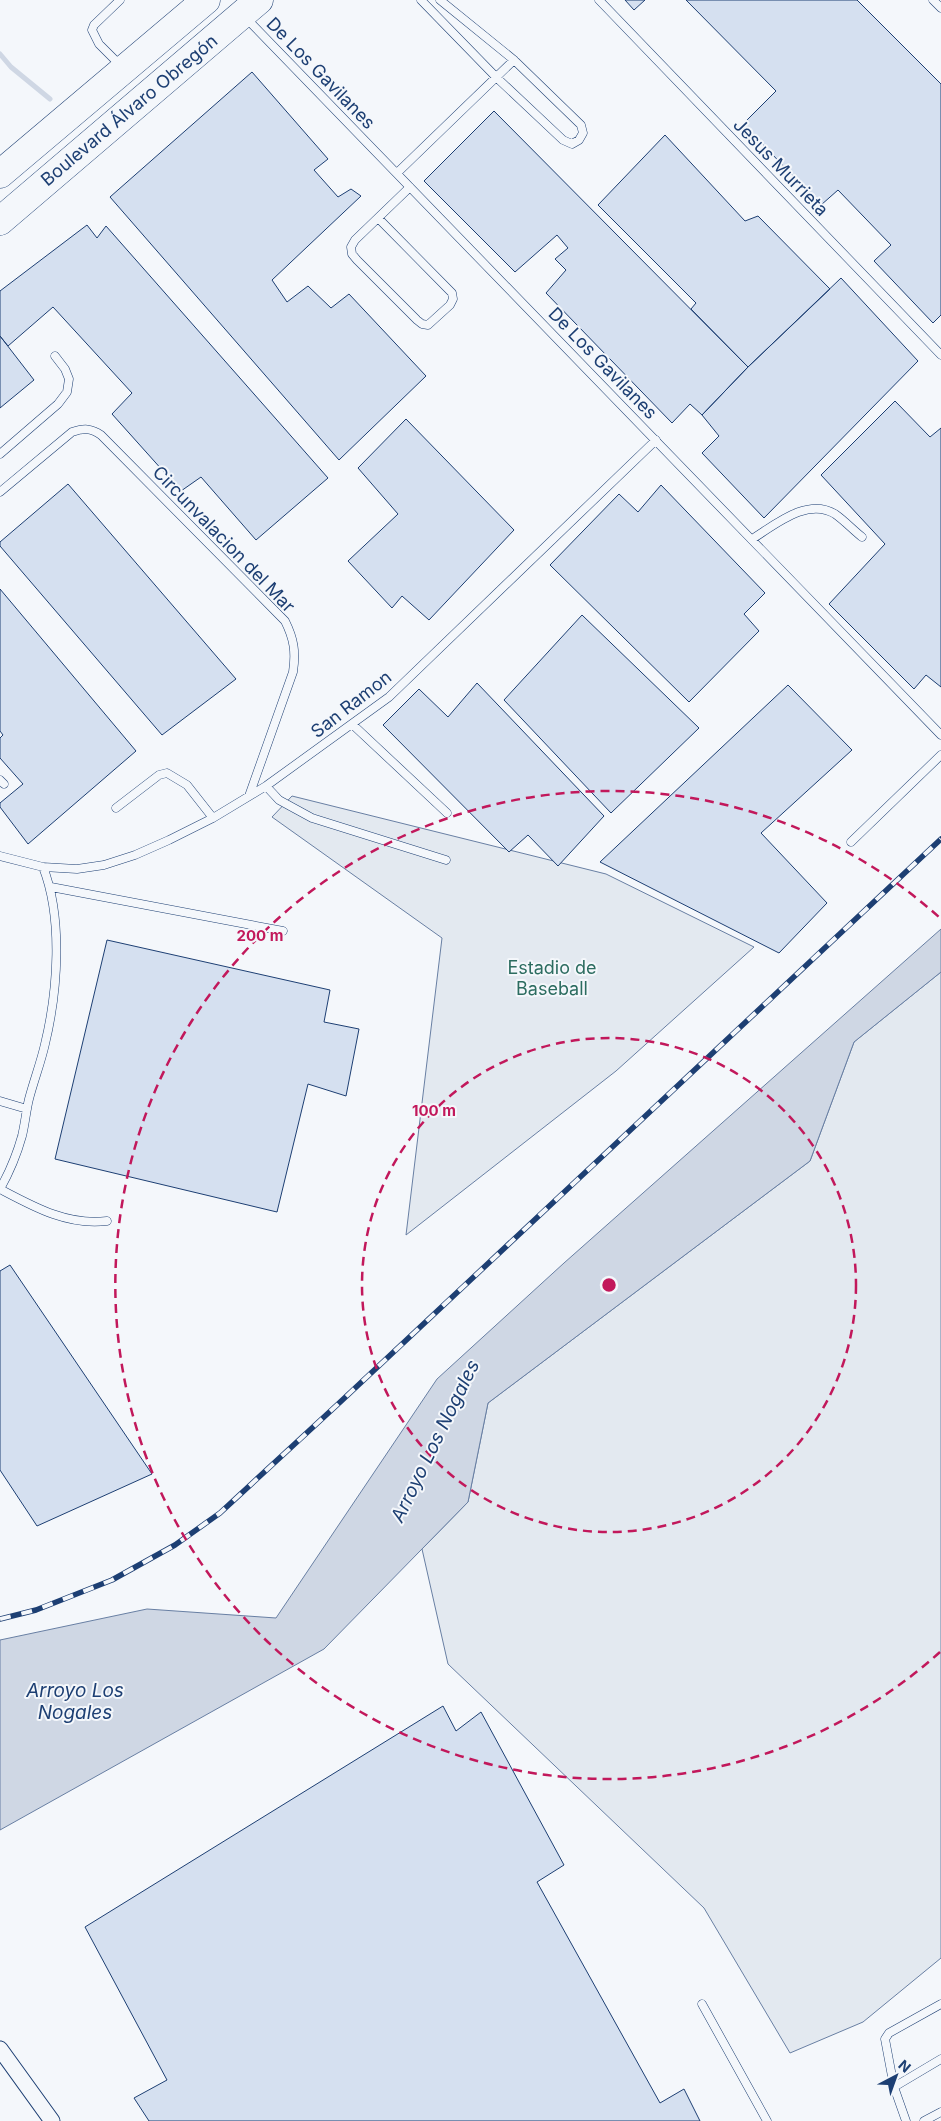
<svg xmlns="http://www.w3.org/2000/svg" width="941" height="2121" viewBox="0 0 941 2121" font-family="Inter,sans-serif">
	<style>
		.green { fill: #e3e9f0; stroke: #687fa3 }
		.water { fill: #cfd7e4; stroke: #687fa3 }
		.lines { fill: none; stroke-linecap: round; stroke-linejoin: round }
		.stream { stroke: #cfd7e4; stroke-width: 5 }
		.building { fill: #d5e0f0; stroke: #1d3f73 }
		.lane-casing { stroke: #1d3f73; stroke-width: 9 }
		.street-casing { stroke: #1d3f73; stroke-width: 17 }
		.highway-casing { stroke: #1d3f73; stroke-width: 29 }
		.lane { stroke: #f4f7fb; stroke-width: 8 }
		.street { stroke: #f4f7fb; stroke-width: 15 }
		.highway { stroke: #f4f7fb; stroke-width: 28 }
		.rail-casing { stroke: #1d3f73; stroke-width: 5.5 }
		.rail { stroke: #f4f7fb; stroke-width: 4; stroke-dasharray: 11; stroke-linecap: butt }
		.ring { fill: none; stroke: #c2185b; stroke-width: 2.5; stroke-dasharray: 9 6 }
		.labels { text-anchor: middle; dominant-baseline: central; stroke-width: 4; stroke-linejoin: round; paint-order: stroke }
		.street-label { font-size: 18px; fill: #1d3f73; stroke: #f4f7fb }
		.park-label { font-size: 18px; fill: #2c6c60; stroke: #f4f7fb }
		.water-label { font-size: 19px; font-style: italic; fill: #1d3f73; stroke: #f4f7fb }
		.centre { fill: #c2185b; stroke: #f4f7fb; stroke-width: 2.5 }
		.ring-label { font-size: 15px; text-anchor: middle; font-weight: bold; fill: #c2185b; stroke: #f4f7fb; stroke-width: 4; stroke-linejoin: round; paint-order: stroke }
	</style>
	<rect width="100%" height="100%" fill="#f4f7fb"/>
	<path class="green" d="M292,796l314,78 148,73 -138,124 -210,164 36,-297 -170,-121z
		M941,972v986l-78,64 -73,31 -86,-145 -256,-244 -26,-115 46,-47 20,-99 322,-242 44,-119z"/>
	<path class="water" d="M941,929v43l-87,70 -44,119 -322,242 -20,99 -144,147 -324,181v-190l147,-31 129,9 161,-239 127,-116z"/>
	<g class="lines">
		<path class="stream" d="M0,54l11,13 39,32"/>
	</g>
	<path class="building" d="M625,0h20l-11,10z
		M686,0h171l84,84v231l-8,8 -59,-62 17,-16 -53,-55 -17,15 -78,-81 33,-33z
		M252,72l76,87 -14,11 24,27 13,-8 10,7 -89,84 15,22 21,-16 23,22 18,-14 77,82 -87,84 -229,-263z
		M494,111l254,256 -46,48 -12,-11 -18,19 -126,-130 20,-23 -11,-11 13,-11 -11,-13 -42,37 -91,-91z
		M665,135l80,86 13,-5 72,73 -82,78 -57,-58 5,-6 -98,-98z
		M87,225l10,13 9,-12 222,252 -72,62 -55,-63 -20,14 -69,-77 20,-21 -79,-86 -45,39 -8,-10v-45z
		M841,278l77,83 -154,157 -62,-65 17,-17 -17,-21 46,-48z
		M0,336l34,44 -34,28z
		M895,401l35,36 11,-9v259l-15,-12 -12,14 -85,-85 56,-60 -64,-69z
		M406,419l108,111 -85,90 -27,-24 -10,12 -44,-47 50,-47 -40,-46z
		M68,484l168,195 -74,56 -162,-189v-4z
		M661,485l104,108 -21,21 15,17 -70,71 -139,-137 69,-71 19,18z
		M0,589l136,162 -108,93 -28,-37v-4l23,-19 -23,-26v-20l3,-3 -3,-4z
		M582,615l117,113 -88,85 -107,-113z
		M477,683l127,133 -46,50 -30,-31 -19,17 -126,-127 36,-36 29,28z
		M788,685l64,65 -91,83 66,70 -48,50 -179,-91z
		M107,940l223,50 -6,32 35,7 -13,67 -38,-12 -31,128 -222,-53z
		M10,1265l142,209 -115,52 -37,-56v-199z
		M443,1706l13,25 25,-19 83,153 -27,17 123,221 24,-14 16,32h-551l-15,-23 33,-18 -82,-153z"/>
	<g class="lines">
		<g class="lane-casing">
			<path id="lane" d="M120,0l-26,25 -2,5 7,14 22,22
				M421,0l75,77 67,63 9,4 7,-4 4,-7 -2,-8 -67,-65 -74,-60
				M599,0l342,355
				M933,0l8,8
				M245,17l696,718
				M397,173l117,-113
				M378,218l74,75 1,6 -3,6 -22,20 -6,-1 -5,-4 -60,-60 -5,-6 -1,-7 4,-7 55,-53
				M0,454l58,-50 9,-12 2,-13 -4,-10 -10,-13
				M0,492l72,-60c12,-4 19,-4 29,3l184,186c9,18 11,31 8,51l-44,124
				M752,539c23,-14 55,-42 83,-25 10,7 18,16 27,23
				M352,724l95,89
				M0,780l4,4
				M266,786l13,14 33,18 134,42
				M116,808l43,-33 8,-2 20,12 26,33
				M851,842l90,-87
				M0,856l43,11 34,2 27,-4 31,-10 34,-15 44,-22 53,-32 123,-89 267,-257
				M43,867c20,51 15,123 2,177 -4,18 -11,36 -16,55 -3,12 -4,25 -7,37 -5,18 -13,37 -22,53 34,18 68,37 107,32
				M51,887l232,44
				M0,1101l27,8
				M702,2004l65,117
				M894,2087l47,-28
				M906,2121l-12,-34 -9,-48 4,-6 52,-29
				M924,2121l17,-9"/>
		</g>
		<g class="street-casing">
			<path id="street" d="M0,2049l52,72"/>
		</g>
		<g class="highway-casing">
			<path id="highway" d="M0,174l206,-174
				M0,221l259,-221"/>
		</g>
		<use href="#lane" class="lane"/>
		<use href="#street" class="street"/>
		<use href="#highway" class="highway"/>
		<g class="rail-casing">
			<path id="rail" d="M0,1619l36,-9 76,-30 63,-35 45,-32 117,-108 604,-566"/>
		</g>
		<use href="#rail" class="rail"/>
	</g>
	<g class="ring">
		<circle cx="609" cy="1285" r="247"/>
		<path d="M940 1652A494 494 0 1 1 940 918"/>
	</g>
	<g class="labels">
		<g class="street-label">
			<text transform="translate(321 73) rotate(46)">De Los Gavilanes</text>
			<text transform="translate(129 110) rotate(-40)">Boulevard Álvaro Obregón</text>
			<text transform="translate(781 167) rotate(46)">Jesus Murrieta</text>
			<text transform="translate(603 363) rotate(46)">De Los Gavilanes</text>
			<text transform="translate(224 539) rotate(46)">Circunvalacion del Mar</text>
			<text transform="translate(351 704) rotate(-38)">San Ramon</text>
		</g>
		<g class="park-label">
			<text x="552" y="967">Estadio de<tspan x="552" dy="21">Baseball</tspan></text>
		</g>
		<g class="water-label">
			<text transform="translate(435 1441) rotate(-64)">Arroyo Los Nogales</text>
			<text x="75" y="1690">Arroyo Los<tspan x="75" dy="22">Nogales</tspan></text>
		</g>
	</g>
	<circle cx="609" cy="1285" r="8" class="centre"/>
	<g class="ring-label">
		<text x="260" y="941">200 m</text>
		<text x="434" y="1116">100 m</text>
	</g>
	<g transform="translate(896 2076) rotate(41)" stroke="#f4f7fb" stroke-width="4" paint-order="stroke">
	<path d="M0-4L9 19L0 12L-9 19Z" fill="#1d3f73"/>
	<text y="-8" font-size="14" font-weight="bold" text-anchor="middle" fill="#1d3f73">N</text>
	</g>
</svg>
